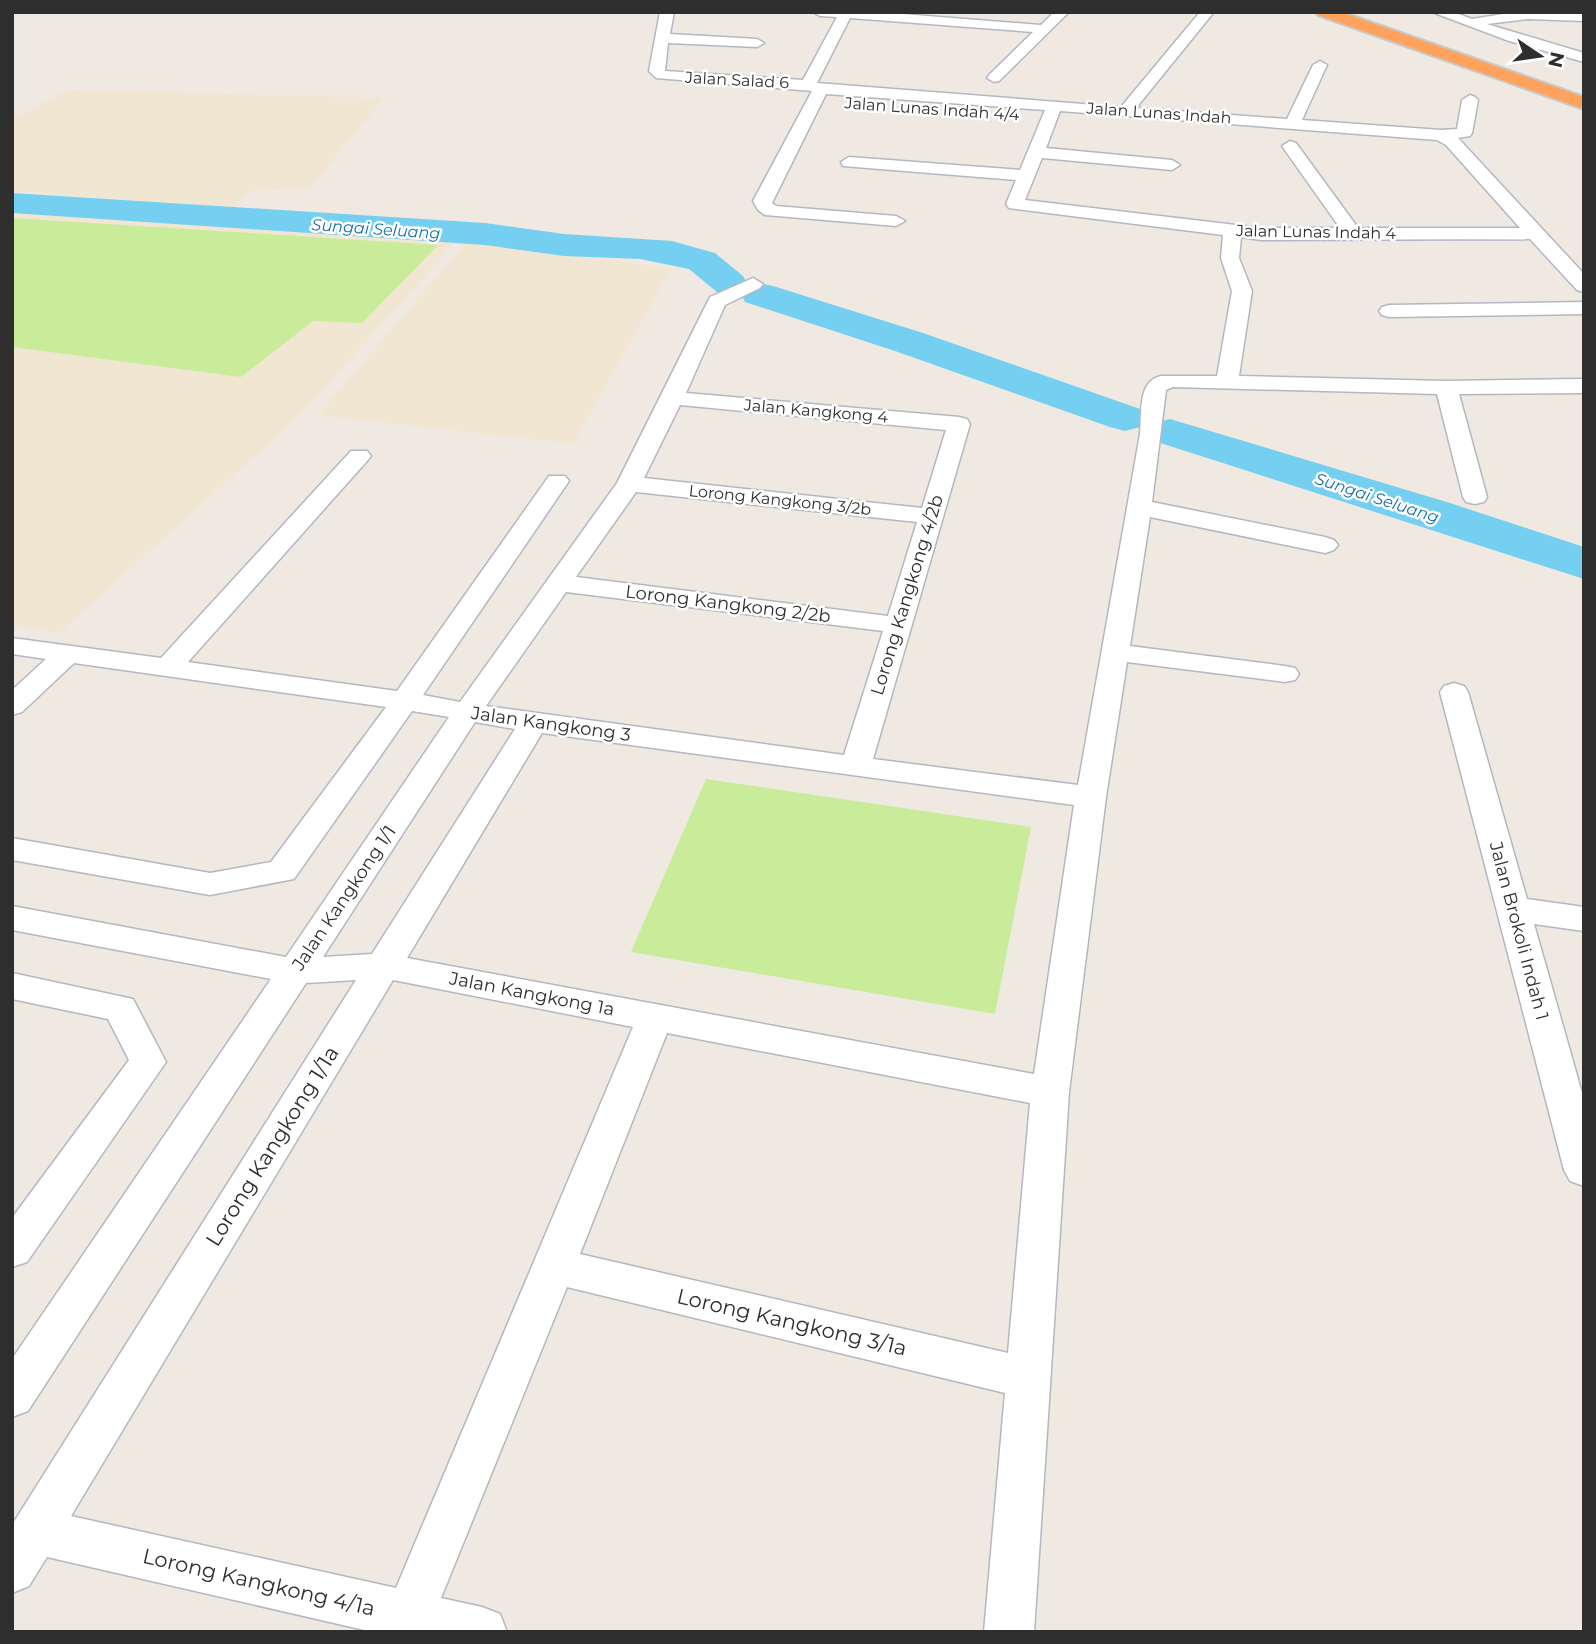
<svg xmlns="http://www.w3.org/2000/svg" width="1596" height="1644" viewBox="0 0 1596 1644" font-family="Montserrat,sans-serif">
	<style>
		.education { fill: #f0e6d1 }
		.pitch { fill: #c9ec9a }
		.lines { fill: none; stroke-linecap: round; stroke-linejoin: round }
		.river { fill: #75cff0; fill-rule: evenodd }
		.street-casing { stroke: #b4b7c1; stroke-width: 3 }
		.highway-casing { stroke: #c9c9c9; stroke-width: 4 }
		.street { fill: #fff; fill-rule: evenodd }
		.highway { fill: #ffa35c; fill-rule: evenodd }
		.labels { text-anchor: middle; dominant-baseline: central; stroke-width: 5; stroke-linejoin: round; paint-order: stroke }
		.far-street-label { font-size: 16px; fill: #2e2e2e; stroke: #fff }
		.far-water-label { font-size: 16px; font-style: italic; fill: #0d6fa3; stroke: #fff }
		.street-label { font-size: 18px; fill: #2e2e2e; stroke: #fff }
		.near-street-label { font-size: 21px; fill: #2e2e2e; stroke: #fff }
	</style>
	<rect width="100%" height="100%" fill="#efe9e1"/>
	<path class="education" d="M69,90h1l314,8 -75,91 -62,2 -13,17 -222,-17v-72z
		M12,210l447,28 -163,181 -237,214 -47,-8z
		M468,240l203,29 -98,175 -255,-29z"/>
	<path class="pitch" d="M12,219v-1l426,27 -76,78 -49,-2 -72,56 -229,-30z
		M706,779l325,48 -36,187 -364,-62z"/>
	<g class="lines">
		<path class="river" d="M12,193l473,30 79,11 108,7 43,12 28,23 5,9 11,-2 14,3 150,47 217,76 7,9 -7,9 -15,4 -15,-4 -215,-76 -150,-49 -4,-9 -11,2 -13,-3 -28,-23 -49,-10 -76,-3 -79,-11 -473,-32z
			M1170,419l280,84 134,44v32l-430,-138 -6,-9 6,-9z"/>
		<g class="street-casing">
			<path id="street" d="M660,12h14l-4,22 87,5 7,4 -7,4 -89,-4 -3,28 138,9 34,-63 -17,-1 -7,-4h64l164,13 13,-13h15l-70,69 -5,1 -7,-4 2,-3 44,-43 -183,-14 -33,65 304,24 79,-95h14l-78,96 151,11 26,-54 7,-4 7,4 -25,55 139,10 16,-1 5,-29 8,-5 5,2 3,3 -6,33 -2,3 -12,2 126,136v18l-7,-2 -47,-51 -269,1 -20,-3 -2,21 13,33 -13,85 207,5 138,-2v14l-125,1 28,103 -3,5 -9,2 -9,-2 -3,-5 -26,-103 -264,-7 -7,3 -14,112 173,35 9,3 4,5 -4,5 -9,3 -175,-36 -20,129 155,20 10,2 4,6 -4,6 -10,2 -158,-20 -21,135 -37,295 -35,540h-50l21,-239 -438,-106 -126,311 41,9 18,7 7,18h-134l-326,-75 -18,29 -17,7v-68l344,-545 -50,3 -278,428 -16,6v-58l259,-380 -259,-49v-24l274,51 163,-240 -37,-6 -118,168 -84,16 -198,-35v-22l198,35 61,-11 115,-155 -312,-44 -52,49 -10,3v-25l34,-31 -34,-5v-16l149,20 190,-207h16l4,5 -4,5 -179,201 209,29 152,-215h16l4,5 -146,214 37,7 157,-219 93,-186 43,-19 10,6 -3,4 -35,17 -39,88 273,24 8,2 3,5 -97,335 205,26 62,-351c2,-20 -3,-53 21,-58h56l15,-85 -11,-33 2,-23 -214,-27 -3,-4 10,-24 -173,-14 -2,-4 8,-5 171,13 25,-60 -219,-16 -54,109 4,3 120,10 9,5 -9,5 -131,-11 -7,-5 -5,-9 59,-110 -156,-13 -7,-7zM1060,111l377,29 9,5 74,83h-162l-62,-85 -6,-2 -8,5 58,82h-79l-236,-28 17,-42 130,12 8,-5 -8,-5 -126,-12zM680,405l266,25 -24,78 -278,-30zM636,492l281,30 -29,94 -312,-39zM566,592l317,39 -39,124 -358,-49zM475,722l40,7 -143,225 -49,3zM542,733l532,72 -40,269 -627,-116zM393,980l240,47 -237,561 -325,-72zM667,1033l363,70 -22,250 -428,-99z
				M1432,12h21l19,7 44,-7 68,1v8l-57,-2 -40,5 97,29v9l-75,-21z
				M1584,302v12l-195,3 -7,-2 -3,-4 3,-4 7,-2z
				M1454,683l10,3 4,6 59,207 57,8v24l-50,-7 50,176v86l-14,-5 -6,-11 -124,-478 4,-6z
				M12,973l121,26 33,63 -139,200 -15,5v-49l117,-158 -21,-41 -96,-20z"/>
		</g>
		<g class="highway-casing">
			<path id="highway" d="M1316,12h25l243,85v12l-266,-94z"/>
		</g>
		<use href="#street" class="street"/>
		<use href="#highway" class="highway"/>
	</g>
	<g class="labels">
		<g class="far-street-label">
			<text transform="translate(737 80) rotate(3)">Jalan Salad 6</text>
			<text transform="translate(932 109) rotate(4)">Jalan Lunas Indah 4/4</text>
			<text transform="translate(1159 113) rotate(4)">Jalan Lunas Indah</text>
			<text transform="translate(1316 232) rotate(1)">Jalan Lunas Indah 4</text>
			<text transform="translate(816 411) rotate(5)">Jalan Kangkong 4</text>
			<text transform="translate(780 500) rotate(6)">Lorong Kangkong 3/2b</text>
		</g>
		<g class="far-water-label">
			<text transform="translate(376 229) rotate(4)">Sungai Seluang</text>
			<text transform="translate(1377 498) rotate(18)">Sungai Seluang</text>
		</g>
		<g class="street-label">
			<text transform="translate(907 595) rotate(-73)">Lorong Kangkong 4/2b</text>
			<text transform="translate(728 604) rotate(7)">Lorong Kangkong 2/2b</text>
			<text transform="translate(551 724) rotate(8)">Jalan Kangkong 3</text>
			<text transform="translate(344 898) rotate(-56)">Jalan Kangkong 1/1</text>
			<text transform="translate(1519 931) rotate(75)">Jalan Brokoli Indah 1</text>
			<text transform="translate(532 994) rotate(11)">Jalan Kangkong 1a</text>
		</g>
		<g class="near-street-label">
			<text transform="translate(272 1146) rotate(-58)">Lorong Kangkong 1/1a</text>
			<text transform="translate(792 1322) rotate(13)">Lorong Kangkong 3/1a</text>
			<text transform="translate(259 1582) rotate(13)">Lorong Kangkong 4/1a</text>
		</g>
	</g>
	<rect width="1596" height="1644" fill="none" stroke="#2e2e2e" stroke-width="28"/>
	<g transform="translate(1540 56) rotate(103)" stroke="#ffffff" stroke-width="5" paint-order="stroke">
	<path d="M0-5L12 26L0 18L-12 26Z" fill="#2e2e2e"/>
	<text y="-10" font-size="19" font-weight="bold" text-anchor="middle" fill="#2e2e2e">N</text>
	</g>
</svg>
